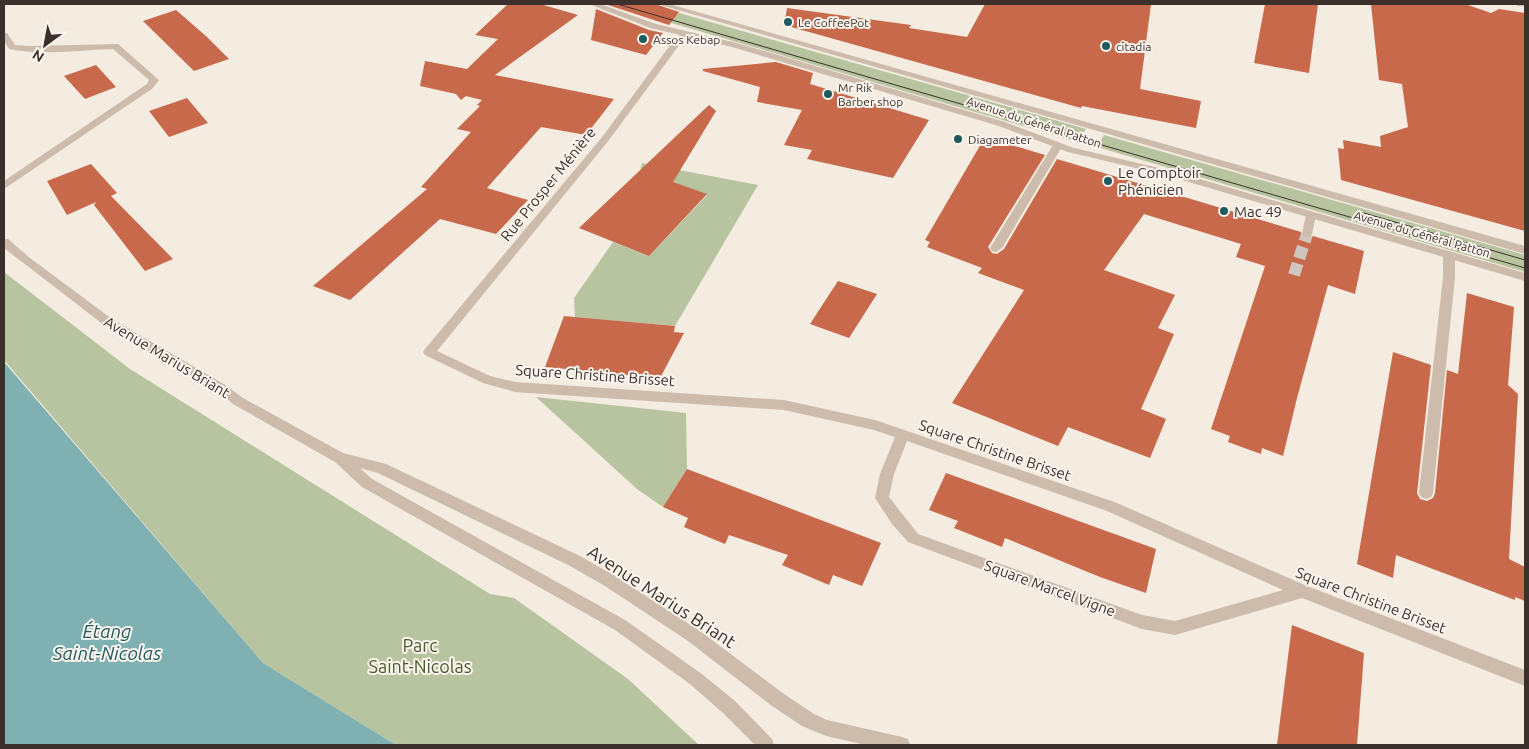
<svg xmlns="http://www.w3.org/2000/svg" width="1529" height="749" viewBox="0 0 1529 749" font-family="Ubuntu,sans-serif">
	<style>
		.green { fill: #b8c4a0 }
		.water { fill: #7fb0b2 }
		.building { fill: #c8694b }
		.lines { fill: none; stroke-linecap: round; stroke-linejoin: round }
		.minor-tunnel { stroke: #cfc6bd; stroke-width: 12; stroke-dasharray: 12 5.5; stroke-linecap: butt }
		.service { fill: #cdbbac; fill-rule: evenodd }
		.minor { fill: #cdbbac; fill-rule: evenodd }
		.tertiary { fill: #cdbbac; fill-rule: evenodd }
		.tram { stroke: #3b302b; stroke-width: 1 }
		.poi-dot { fill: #1f5a5e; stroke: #fbf5ee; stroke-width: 2 }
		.labels { text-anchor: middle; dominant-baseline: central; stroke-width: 4; stroke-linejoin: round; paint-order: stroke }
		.far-poi-label { font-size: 12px; fill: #3b302b; stroke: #fbf5ee; text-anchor: start }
		.far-street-label { font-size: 12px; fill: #3b302b; stroke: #fbf5ee }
		.poi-label { font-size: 15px; fill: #3b302b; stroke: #fbf5ee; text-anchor: start }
		.street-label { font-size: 15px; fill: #3b302b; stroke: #fbf5ee }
		.near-street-label { font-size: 18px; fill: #3b302b; stroke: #fbf5ee }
		.near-park-label { font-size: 18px; fill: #4a5a2e; stroke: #fbf5ee }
		.near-water-label { font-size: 19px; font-style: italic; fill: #1f5a5e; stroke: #fbf5ee }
	</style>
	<rect width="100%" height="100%" fill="#f4ebe1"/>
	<path class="green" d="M679,13l407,116 -8,13 -410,-120z
		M1104,135l421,120v17l-428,-125z
		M642,163l116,22 -83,141 -100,-9 -1,-19 39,-56 36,14 58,-61 -67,-24z
		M4,272l126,97 360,225 24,4 114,81 71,66h-303l-133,-82 -259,-303z
		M536,397l150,16 1,56 -24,38 -26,-18z"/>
	<path class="water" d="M4,362l259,301 133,82h-392z"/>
	<path class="building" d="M508,4h32l38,11 -83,60 119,24 -28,36 -45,-8 -54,61 41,12 -32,34 -56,-15 -90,81 -37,-14 114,-97 -6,-2 50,-55 -14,-3 23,-23 -3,-1 5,-5 -16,-4 -5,4 -5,-6 -36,-8 5,-25 42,8 31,-30 -23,-4z
		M605,4h50l24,8 -10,13z
		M985,4h166l-11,85 61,12 -5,27 -114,-22 -1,2 -297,-83 3,-17 124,17 -2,3 58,9z
		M1265,4h53l-9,69 -55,-10z
		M1371,4h94l26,9 8,-4 26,4v218l-184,-51 -3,-32 6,1 -1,-9 38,7 -1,-11 28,-9 -6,-43 -23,-4z
		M596,9l53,21 14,3 -17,22 -55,-15z
		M176,10l31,27 22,22 -35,12 -51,-50z
		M776,62l37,11 -3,11 119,36 -36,58 -86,-19 5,-9 -28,-5 18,-35 -45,-8 3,-15 -57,-16v-2z
		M96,65l20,22 -31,12 -21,-23z
		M187,98l21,25 -39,14 -20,-26z
		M709,105l7,6 -43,71 34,12 -58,62 -70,-28z
		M985,137l60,18 -57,92 4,6 5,1 7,-5 53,-90 244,73v3l6,5 6,-4 51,15 -9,43 -27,-9 -31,113 -14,58 -21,-8 -1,6 -33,-12 2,-6 -19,-7 54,-163 -29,-9 5,-13 -97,-30 -40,56 71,25 -17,33 16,6 -33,75 25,10 -16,39 -82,-31 -10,19 -106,-43 72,-113 -46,-17 4,-5 -55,-21 3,-5 -5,-2z
		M91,164l26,29 -6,3 62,63 -28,12 -51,-66 2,-3 -29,13 -20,-34z
		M838,281l39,13 -28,44 -39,-14z
		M1467,293l47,14 -6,78 10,9 -9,165 16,8v34l-10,-4v3l-119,-45 -3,23 -36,-14 36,-212 38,13 -14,128 3,6 7,2 6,-3 2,-5 12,-123 11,4z
		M564,316l111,10 -1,6 10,1 -24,45 -115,-11z
		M687,469l194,74 -19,43 -29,-11 -4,10 -47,-20 6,-10 -59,-20 -4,9 -41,-17 4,-9 -25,-11z
		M946,473l210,76 -10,44 -46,-16 -95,-39 -3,9 -48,-19 4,-7 -29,-11z
		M1292,625l72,28 -7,92h-80z"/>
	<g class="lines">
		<path class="minor-tunnel" d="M1294,275l13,-41"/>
		<path class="service" d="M4,33h3l8,12 14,1 89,-2 41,36 -6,8 -149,101v-8l143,-97 2,-4 -36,-31c-34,1 -71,7 -104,0l-5,-8z
			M1058,142l5,3 -61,103 -6,4 -4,-1 -2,-3 63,-103z"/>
		<path class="minor" d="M684,32l7,2 -11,10 -71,96 -172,211 53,25 25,6 269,18 91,20 242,83 190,83 218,84v16l-223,-88 -127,37 -33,-6 -234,-87 -16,-18 -17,-26 5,-24 15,-37 -21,-7 -90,-20 -269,-18 -32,-9 -58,-28 -2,-3 2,-3 178,-213 71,-96zM907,441l200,70 176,79 -108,31 -33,-6 -224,-81 -29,-37 5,-23z
			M1311,212l5,3 -4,19 -5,4 -5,-4 4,-19z
			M4,239h4l22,19 82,61 115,67 16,12 100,55 43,11 194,92 35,20 85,55 84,63 30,20 13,6 75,17 6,2 2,6h-44l-40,-9 -24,-10 -30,-20 -84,-65 -83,-55 -35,-20 -192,-93 -18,-5 12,11 253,141 77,54 33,27 37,38 2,6h-19l-32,-32 -33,-29 -75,-54 -253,-143 -27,-25 -102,-58 -14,-12 -115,-67 -100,-77z
			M1449,251l6,4v22l-22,216 -2,4 -5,2 -5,-2 -2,-4 24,-216v-22z"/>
		<path class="tertiary" d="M589,4h11l56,20 81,19 268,79 69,26 98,23 353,102v8l-360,-106 -97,-23 -69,-26 -267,-79 -82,-19z
			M657,4h12l856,242v8z
			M1516,4h9v2h-8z"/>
		<path class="tram" d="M617,4l908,264
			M1364,213l161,47"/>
	</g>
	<g class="poi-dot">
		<circle cx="788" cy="22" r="5"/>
		<circle cx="643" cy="39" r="5"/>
		<circle cx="1106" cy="46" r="5"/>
		<circle cx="828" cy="94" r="5"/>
		<circle cx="958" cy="139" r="5"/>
		<circle cx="1108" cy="181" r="5"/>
		<circle cx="1224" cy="211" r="5"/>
	</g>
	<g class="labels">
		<g class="far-poi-label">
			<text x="798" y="22">Le CoffeePot</text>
			<text x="653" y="39">Assos Kebap</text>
			<text x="1116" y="46">citadia</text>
			<text x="838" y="87">Mr Rik<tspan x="838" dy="14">Barber shop</tspan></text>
			<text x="968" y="139">Diagameter</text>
		</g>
		<g class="far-street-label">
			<text transform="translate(1034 122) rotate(18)">Avenue du Général Patton</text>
			<text transform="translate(1422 234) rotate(16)">Avenue du Général Patton</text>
		</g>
		<g class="poi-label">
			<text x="1118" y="172">Le Comptoir<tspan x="1118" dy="17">Phénicien</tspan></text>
			<text x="1234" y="211">Mac 49</text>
		</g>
		<g class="street-label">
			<text transform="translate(548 184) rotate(-51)">Rue Prosper Ménière</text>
			<text transform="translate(167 357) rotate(31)">Avenue Marius Briant</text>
			<text transform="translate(595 375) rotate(4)">Square Christine Brisset</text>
			<text transform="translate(995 450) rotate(19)">Square Christine Brisset</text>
			<text transform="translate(1050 588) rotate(20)">Square Marcel Vigne</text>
			<text transform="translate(1371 600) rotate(21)">Square Christine Brisset</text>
		</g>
		<g class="near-street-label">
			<text transform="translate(662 596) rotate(33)">Avenue Marius Briant</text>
		</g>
		<g class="near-park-label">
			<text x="420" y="645">Parc<tspan x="420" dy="21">Saint-Nicolas</tspan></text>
		</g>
		<g class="near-water-label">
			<text x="107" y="631">Étang<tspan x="107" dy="22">Saint-Nicolas</tspan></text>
		</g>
	</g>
	<rect width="1529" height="749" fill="none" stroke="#3b302b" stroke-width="10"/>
	<g transform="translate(45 45) rotate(212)" stroke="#fbf5ee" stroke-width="4" paint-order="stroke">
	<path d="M0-4L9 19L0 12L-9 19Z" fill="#3b302b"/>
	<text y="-8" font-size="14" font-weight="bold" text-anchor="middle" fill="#3b302b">N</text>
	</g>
</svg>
